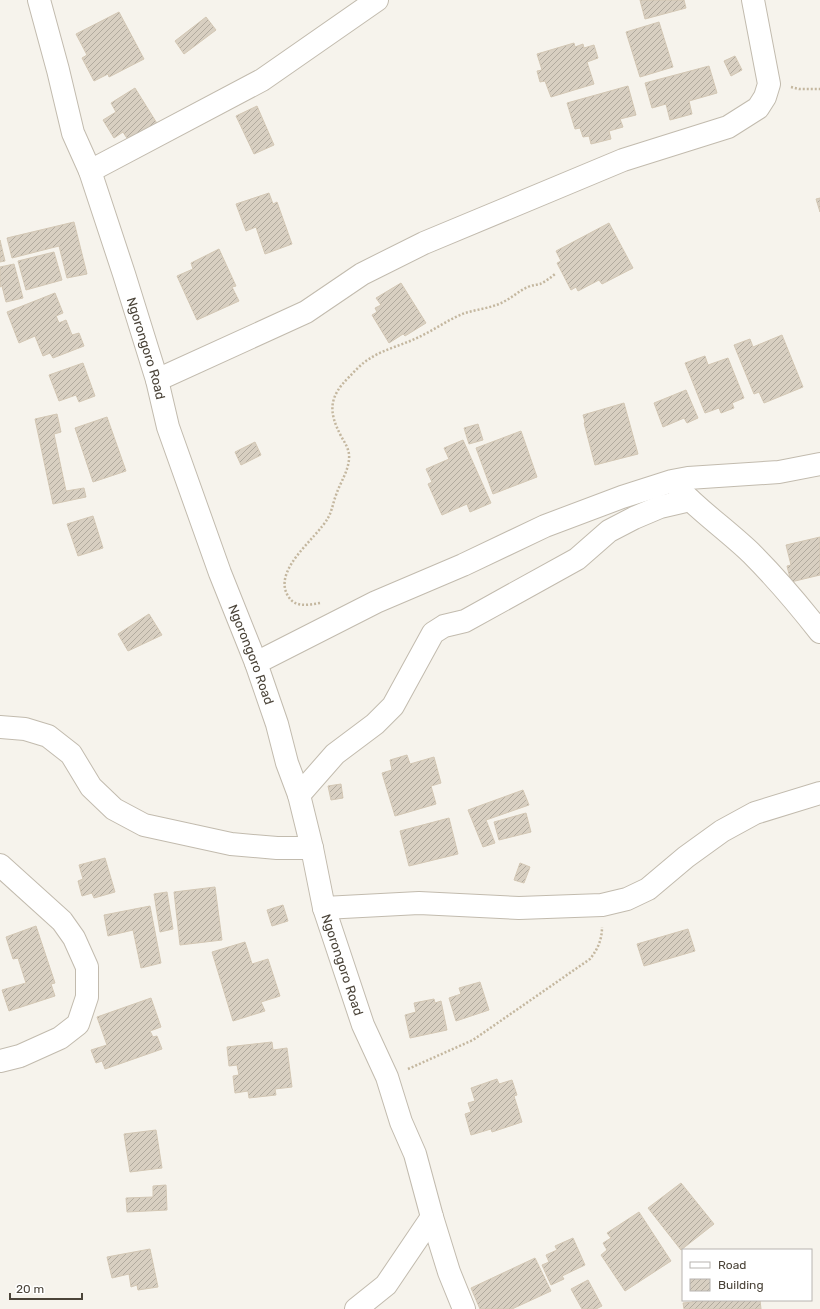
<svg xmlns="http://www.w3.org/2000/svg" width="820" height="1309" viewBox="0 0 820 1309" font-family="Rubik,sans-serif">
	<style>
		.building { fill: url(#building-hatch); stroke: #d3c7b4 }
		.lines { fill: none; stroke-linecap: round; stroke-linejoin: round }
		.minor-casing { stroke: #c2bbae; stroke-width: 24 }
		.path { stroke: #c4b79f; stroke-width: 2.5; stroke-dasharray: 2 2; stroke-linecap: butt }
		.minor { stroke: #fff; stroke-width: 22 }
		.labels { text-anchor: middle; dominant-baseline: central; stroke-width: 3; stroke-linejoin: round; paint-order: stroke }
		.street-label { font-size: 13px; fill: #4b4439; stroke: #fff }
	</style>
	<defs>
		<pattern id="building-hatch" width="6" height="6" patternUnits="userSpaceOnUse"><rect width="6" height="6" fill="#d8cfc1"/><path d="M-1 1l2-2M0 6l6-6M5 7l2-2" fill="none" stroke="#b1aa9e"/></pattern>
	</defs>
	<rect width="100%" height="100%" fill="#f6f3ec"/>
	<path class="building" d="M640,0h44l2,8 -41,11z
		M119,12l25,47 -35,18 -1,-3 -14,7 -12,-23 5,-3 -11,-21z
		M206,17l10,13 -32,24 -9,-13z
		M659,22l14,45 -33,10 -14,-45z
		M574,43l1,4 8,-3 1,4 10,-3 4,13 -11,4 7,22 -43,13 -6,-16 -5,1 -3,-11 5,-1 -5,-16z
		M735,56l7,14 -11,6 -7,-15z
		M709,66l8,27 -28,8 3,13 -22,6 -4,-16 -14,4 -7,-25z
		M628,86l8,29 -16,4 3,8 -14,4 2,8 -20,5 -2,-8 -6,1 -3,-9 -5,1 -8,-26z
		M135,88l23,37 -28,18 -7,-11 -9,6 -11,-18 13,-8 -5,-9z
		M257,106l17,39 -20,9 -18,-38z
		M269,193l4,11 4,-2 15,42 -27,10 -9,-27 -10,4 -10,-27z
		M820,198v14l-4,-13z
		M74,222l13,52 -20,4 -8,-32 -47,12 -5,-20z
		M609,223l24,45 -31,16 -3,-4 -21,11 -2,-4 -5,3 -14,-27 4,-2 -5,-10z
		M0,240l5,21 -5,1z
		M219,249l17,37 -4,1 7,14 -42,19 -20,-44 16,-7 -2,-6z
		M54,252l8,28 -36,10 -8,-29z
		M14,264l9,34 -17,4 -4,-16 -2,1v-20z
		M401,283l25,40 -21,13 -2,-2 -14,9 -17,-28 5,-3 -2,-4 6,-3 -5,-7z
		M55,293l8,20 -7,3 3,7 7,-3 6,15 7,-2 5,13 -31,12 -3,-5 -7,3 -8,-20 -16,7 -12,-31z
		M782,335l21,52 -39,16 -5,-11 -5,2 -20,-49 16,-6 3,8z
		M705,356l3,9 20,-7 16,40 -12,5 2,5 -13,5 -2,-5 -14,5 -20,-50z
		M83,363l12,33 -16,6 -3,-7 -17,6 -10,-26z
		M686,390l12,28 -11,5 -3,-5 -21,9 -9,-24z
		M624,403l14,51 -43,11 -11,-42 1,-1 -2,-7z
		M57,414l4,18 -7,2 12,57 18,-3 2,9 -33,7 -18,-85z
		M107,417l19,54 -33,11 -18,-54z
		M478,424l5,16 -14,4 -5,-16z
		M521,431l16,46 -44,17 -17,-46z
		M463,440l28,63 -21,9 -3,-8 -25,11 -14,-31 4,-2 -6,-13 23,-10 -5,-11z
		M255,442l6,13 -20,10 -6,-13z
		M93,516l10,32 -25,8 -11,-32z
		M820,537v38l-29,7 -4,-16 4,-1 -5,-20z
		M149,614l13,21 -34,16 -10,-17z
		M407,755l3,9 24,-7 7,26 -10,3 5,18 -41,12 -13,-43 10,-3 -2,-10z
		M341,784l2,14 -12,2 -3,-14z
		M523,790l6,15 -43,15 9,23 -12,4 -15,-37z
		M526,813l5,19 -32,8 -5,-18z
		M449,818l9,36 -49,12 -9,-35z
		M105,858l10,34 -21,6 -2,-5 -10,3 -4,-15 5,-2 -4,-14z
		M520,863l10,4 -6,16 -10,-3z
		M215,887l7,53 -42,5 -6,-53z
		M167,892l6,37 -13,3 -6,-38z
		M283,905l5,16 -16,5 -5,-16z
		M150,906l11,57 -20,5 -8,-38 -25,6 -4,-21z
		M36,926l19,57 -4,1 4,12 -46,15 -7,-21 24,-7 -8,-25 -5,1 -7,-22z
		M688,929l7,22 -51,15 -7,-22z
		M245,942l7,22 16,-5 12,37 -19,6 4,9 -32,10 -21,-69z
		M480,982l9,28 -33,11 -7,-23 12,-4 -2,-6z
		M151,998l10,29 -11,4 3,6 4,-1 5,13 -57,20 -3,-8 -6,2 -5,-13 16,-5 -10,-28z
		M434,999l1,4 6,-2 6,29 -37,8 -5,-23 11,-3 -2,-9z
		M272,1042l1,8 14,-2 5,39 -17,2 1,6 -27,3 -1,-7 -13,2 -2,-17 6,-1 -2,-10 -8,1 -2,-19z
		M497,1079l2,5 13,-4 5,15 -3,1 8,26 -30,10 -1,-3 -20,6 -6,-21 6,-2 -3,-9 7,-2 -4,-13z
		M156,1130l6,38 -32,4 -6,-38z
		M681,1183l33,41 -33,26 -33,-42z
		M166,1185l1,25 -40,2 -1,-14 27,-1v-11z
		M639,1212l32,49 -46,30 -24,-36 6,-5 -4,-7 8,-5 -4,-5z
		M573,1238l12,27 -23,11 2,3 -13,6 -9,-20 7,-3 -3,-7 11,-5 -2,-4z
		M150,1249l8,38 -20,3 -1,-5 -6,2 -2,-13 -17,4 -5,-21z
		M535,1258l16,33 -39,18h-32l-9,-21z
		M588,1280l14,26 -6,3h-14l-11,-20z
		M692,1300h68l1,9h-77l-1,-6 10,-1z"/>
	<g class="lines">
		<g class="minor-casing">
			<g id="minor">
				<path id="s1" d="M39,0l19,70 15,63 17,38 34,103 33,106 11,47 52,146 36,90 21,61 10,39 12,32 13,53 12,60 39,117 24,52 14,45 14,32 17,63 17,55 15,37"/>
				<path d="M90,171l172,-91 115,-80"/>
				<path d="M157,380l149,-68 56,-38 62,-31 199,-83 105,-33 30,-19 7,-11 4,-13 -16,-84"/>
				<path d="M679,489c22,23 49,42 72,64 25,25 47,51 69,79"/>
				<path d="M256,663l120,-61 87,-37 82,-39 77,-29 50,-16 16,-3 91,-6 41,-8"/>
				<path d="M0,727l25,2 23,7 23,18 20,33 23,22 30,16 87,19 46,4h35"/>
				<path d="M299,795l36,-41 40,-30 18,-18 40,-73 11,-7 21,-5 112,-62 32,-28 25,-13 26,-11 30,-7"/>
				<path d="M0,865l62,56 12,17 13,29v30l-9,27 -18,14 -40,18 -20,5"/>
				<path d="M324,908l95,-5 100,5 83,-3 25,-6 21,-10 38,-32 36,-26 33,-18 65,-20"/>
				<path d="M356,1309l30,-24 46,-68"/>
			</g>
		</g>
		<path class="path" d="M791,87l8,2h21
			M320,603c-12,2 -25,5 -32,-7 -16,-26 28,-57 40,-78 4,-7 5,-15 8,-23 4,-12 12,-23 13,-36 1,-9 -4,-16 -8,-23 -13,-25 -12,-39 8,-59 6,-6 13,-14 20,-18 15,-10 34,-14 50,-22 15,-7 30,-18 46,-24 13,-4 28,-5 40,-12 8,-4 15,-11 23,-14 4,-2 8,-2 12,-3 5,-2 10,-6 15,-10
			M408,1069l65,-29 117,-81c8,-10 12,-20 12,-32"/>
		<use href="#minor" class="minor"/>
	</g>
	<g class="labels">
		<g class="street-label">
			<text stroke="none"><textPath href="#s1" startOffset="365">Ngorongoro Road</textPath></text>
			<text stroke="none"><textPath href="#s1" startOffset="689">Ngorongoro Road</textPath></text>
			<text stroke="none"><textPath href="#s1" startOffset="1013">Ngorongoro Road</textPath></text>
		</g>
	</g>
	<rect x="682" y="1249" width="130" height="52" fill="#ffffff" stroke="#b7b4b0"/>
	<rect x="690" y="1262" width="20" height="6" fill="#ffffff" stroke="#b7b4b0"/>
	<text x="718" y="1269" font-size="12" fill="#4b4439">Road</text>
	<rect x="690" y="1279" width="20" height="12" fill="url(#building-hatch)" stroke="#b7b4b0"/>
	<text x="718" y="1289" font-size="12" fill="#4b4439">Building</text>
	<path d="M10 1293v6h72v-6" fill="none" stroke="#4b4439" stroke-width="2"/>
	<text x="16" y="1293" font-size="12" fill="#4b4439" stroke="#ffffff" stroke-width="3" paint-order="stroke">20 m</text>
</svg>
